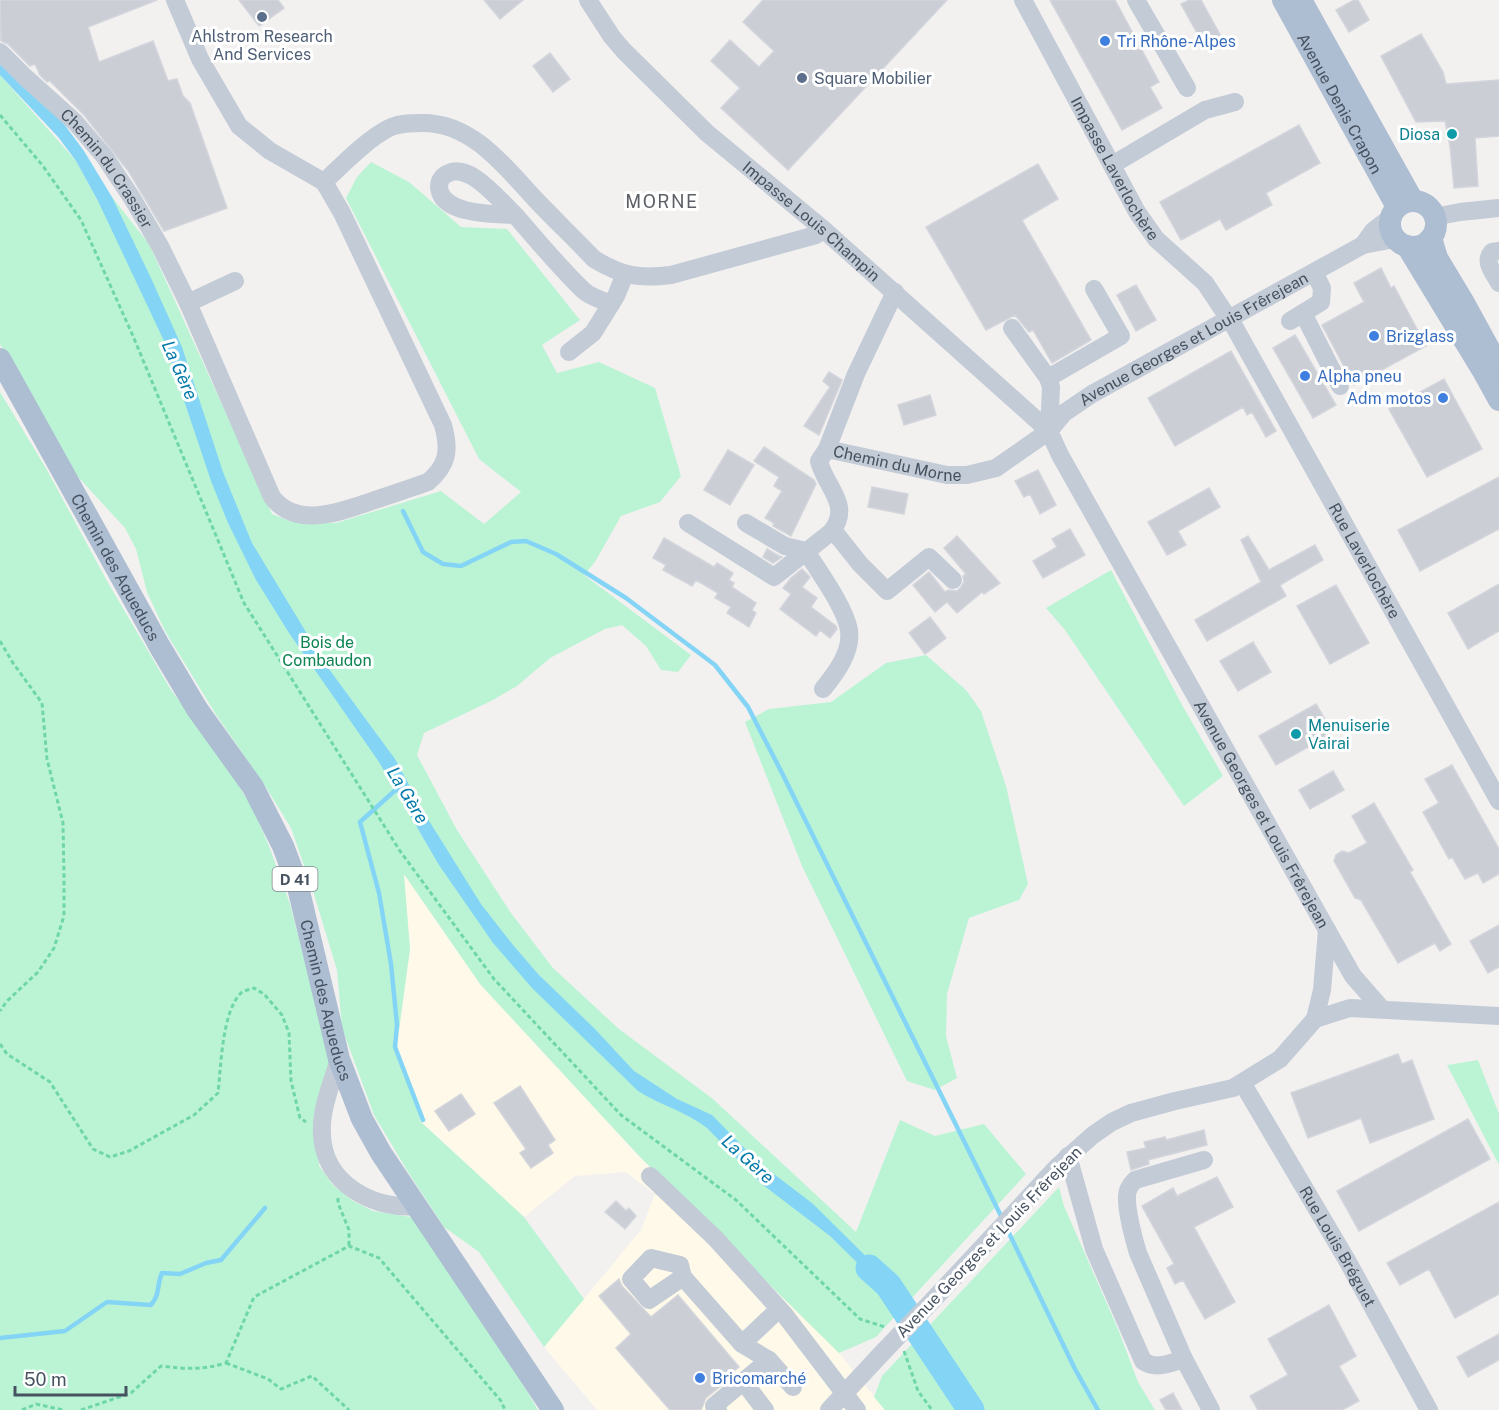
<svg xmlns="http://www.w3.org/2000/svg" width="1499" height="1410" viewBox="0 0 1499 1410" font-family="'Public Sans',sans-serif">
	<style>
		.commercial { fill: #fef9e9 }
		.green { fill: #bbf4d5 }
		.water { fill: #84d5f5 }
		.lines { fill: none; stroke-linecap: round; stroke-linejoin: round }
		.stream { stroke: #84d5f5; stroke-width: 4.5 }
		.river { stroke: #84d5f5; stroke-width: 27 }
		.building { fill: #ccced6; stroke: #d3d5dc; stroke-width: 1.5 }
		.path { stroke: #6fd6aa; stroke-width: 3; stroke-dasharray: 4.5 3; stroke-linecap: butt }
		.minor { stroke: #c2cbd6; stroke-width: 18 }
		.major { stroke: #adbdd2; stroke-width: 22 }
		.minor-bridge { stroke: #c2cbd6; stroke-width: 18 }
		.service-dot { fill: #5c6f8a; stroke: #fff; stroke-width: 2 }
		.shop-dot { fill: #3f7fe0; stroke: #fff; stroke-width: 2 }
		.culture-dot { fill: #0f9aa8; stroke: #fff; stroke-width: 2 }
		.labels { text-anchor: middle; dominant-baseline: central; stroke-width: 6; stroke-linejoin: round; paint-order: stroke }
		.shield { fill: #fff; stroke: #7e8690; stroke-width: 1.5 }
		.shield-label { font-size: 15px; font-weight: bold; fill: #465260 }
		.service-label { font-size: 16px; fill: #4e5e75; stroke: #fff }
		.shop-label { font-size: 16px; fill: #366cbe; stroke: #fff; text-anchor: start }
		.street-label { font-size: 16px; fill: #465260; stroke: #fff }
		.culture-label { font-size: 16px; fill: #0d838f; stroke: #fff; text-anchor: end }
		.park-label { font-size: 16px; fill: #0e8452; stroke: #fff }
		.neighbourhood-label { font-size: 18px; letter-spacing: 1.5px; fill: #5c6066; stroke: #fff }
		.water-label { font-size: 18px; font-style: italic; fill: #0279a8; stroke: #fff }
	</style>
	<rect width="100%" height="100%" fill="#f3f0f0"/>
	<path class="commercial" d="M403,873l77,111 160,173 199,196 46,57h-288l-53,-63 97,-117 14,-36 -29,-22 -51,4 -51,41 -103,-95 -28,-84 6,-8 11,-81z"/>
	<path class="green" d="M0,75l76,86 22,40 14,-4 37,47 123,270 20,8 44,1 105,-32 43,33 37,-32 -42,-33 -133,-261 11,-21 14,-15 38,20 52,45 46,2 73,91 -38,25 15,28 42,-11 56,26 26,88 -21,26 -39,14 -26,46 -11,13 107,80 -13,17 -17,-2 -15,-24 -24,-21 -17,4 -55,29 -33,28 -24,14 -69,33 -7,22 40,75 54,83 42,55 66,61 94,70 143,133 44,-112 35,16 49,-12 42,50 -150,163 -37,16 -199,-196 -160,-173 -76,-110 6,75 -11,81 -6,8 28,84 103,95 60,82 -40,48 -65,-95 -35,-25 -36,-55 -34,-57 -32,-87 -5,-58 -25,-82 -21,-60 -24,-39 -52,-76 -50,-82 -18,-39 -11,-43 -11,-21 -57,-62 -68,-122z
		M0,392l47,78 60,111 64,109 46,60 36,59 16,37 21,58 43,166 -15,75 1,21 14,19 20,16 20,10 44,7 72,109 49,83h-538z
		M1111,570l71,135 41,71 -39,30 -119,-176 -19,-22z
		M926,655l40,35 15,21 25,75 22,98 -9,16 -50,18 -22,76 -1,42 11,42 -22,12 -28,-9 -105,-215 -57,-144 24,-13 62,-7 55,-39z
		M1478,1060l21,54v51l-52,-100z
		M1059,1187l5,19 54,123 20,53 17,28h-270l-11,-13 8,-21z"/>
	<path class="water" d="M0,54l56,59 28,38 28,46 39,81 31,69 41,125 29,71 74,122 69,94 31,57 55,88 32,41 25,29 57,55 39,42 43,28 35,16 46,47 54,41 86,85 -7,8 -61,-60 -67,-51 -56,-57c-20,-16 -47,-23 -69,-37l-106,-103 -39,-45 -54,-78 -60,-103 -90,-129 -33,-53 -28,-57 -17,-42 -47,-140 -66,-140 -22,-40 -17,-23 -59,-63z
		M942,1362l37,47 1,1h-16l-28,-42z"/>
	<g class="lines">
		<path class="stream" d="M403,511l20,41 20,12 18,2 50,-24 15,-1 30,13 70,44 89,67 33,42 34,66 221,447
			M400,786l-40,36 19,71 12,71 6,61 -2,22 28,73
			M1006,1227l69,142 23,41
			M0,1338l65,-7 42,-29 44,3c10,-12 5,-19 11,-32l18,1 26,-11 15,-3 44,-52"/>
		<path class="river" d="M869,1268l19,17 83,125"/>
	</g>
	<path class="building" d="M0,0h157l-69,27 11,35 54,-21 15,40 9,-2 6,17 7,7 37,105 -63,23 -35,-59 -45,-57 -34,-34 -3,1 -7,-7 -5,-11 -5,2 -22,-22 -7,-3z
		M239,0h39l6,8 -25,18z
		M484,0h39l-23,19z
		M763,0h184l-159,170 -67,-62 19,-20 -29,-27 19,-21 29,27 15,-16 -31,-29z
		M1050,0h65l44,82 -9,5 12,21 -40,22z
		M1189,0h12l22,40 -17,9 -25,-45z
		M1354,0h4l11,20 -20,12 -13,-22z
		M1421,34l22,38 3,12 53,-4v56l-24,2 3,48 -24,2 -4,-42 -5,-25 -29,1 -35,-66z
		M550,53l20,26 -17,13 -20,-26z
		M1299,125l21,38 -54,30 6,12 -46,25 -6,-11 -39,21 -21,-38z
		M1038,164l20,35 -36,21 69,120 -39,23 -19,-33 -4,2 -14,-17 -29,15 -60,-103z
		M1381,268l10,20 3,-2 32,60 -72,39 -32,-60 42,-23 -10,-19z
		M1136,285l20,35 -20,11 -19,-36z
		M1295,335l41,70 -23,13 -40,-70z
		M1231,351l45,80 -10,6 -14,-25 -5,3 -4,-8 -68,39 -27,-48z
		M829,372l13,8 -23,55 -15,-9 26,-39 -7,-6z
		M1444,379l38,70 -55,28 -38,-68z
		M930,395l6,20 -32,10 -6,-20z
		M764,447l50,33 2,4 -25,52 -18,-10 1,-3 -9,-5 17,-27 -8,-5 5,-9 -25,-16z
		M728,450l26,15 -24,40 -26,-15z
		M1038,470l18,35 -16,9 -10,-20 -6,3 -9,-16z
		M1499,477v52l-79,42 -22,-41z
		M872,487l36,7 -4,20 -36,-7z
		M1209,488l11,19 -42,24 8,14 -19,10 -19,-33z
		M1070,529l15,26 -42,23 -10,-17 24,-14 -5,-8z
		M957,536l43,47 -16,11 -2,-2 -25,21 -10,-11 -12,10 -22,-27 16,-13 16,20 3,-2 9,1 4,-4 3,-5 -1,-6 3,-2 -22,-26z
		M1248,536l21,34 46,-25 8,15 -43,25 6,11 -79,45 -12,-21 66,-38 -20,-42z
		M664,538l50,29 3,-4 16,10 -4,7 5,3 -2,4 24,16 -4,7 4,3 -7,14 -22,-14 4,-6 -16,-9 3,-5 -22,-13 -4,6 -29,-16 3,-5 -13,-7z
		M767,549l12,7 3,1 -9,6 -10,-6z
		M802,569l8,8 -8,10 15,11 -6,9 25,19 1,3 -7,9 -10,-8 -4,6 -36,-27 11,-15 -8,-6 8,-10z
		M1499,584v47l-31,18 -20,-36z
		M1336,585l33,58 -39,21 -33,-58z
		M930,617l16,21 -21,16 -16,-21z
		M1253,642l18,30 -33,19 -18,-30z
		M1316,704l17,29 -57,32 -17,-29z
		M1452,765l47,84v25l-16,9 -5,-10 -13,6 -13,-22 -3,2 -26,-47 16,-9 -14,-24z
		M1333,771l11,19 -34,19 -11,-19z
		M1374,803l39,67 -3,2 41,72 -11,7 -5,-8 -37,20 -37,-63 -6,-2 -21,-37 2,-6 6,-4 7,2 18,-10 -15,-27z
		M1499,925v42l-11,6 -18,-32z
		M1398,1054l4,10 10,-4 22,59 -64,24 -9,-25 -53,20 -17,-45z
		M520,1086l35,54 -7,5 5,8 -22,15 -11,-15 6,-4 -32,-46z
		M461,1094l14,20 -26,17 -14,-20z
		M1468,1119l22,40 -131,72 -22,-40z
		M1204,1130l3,15 -59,15 1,4 -18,6 -4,-18 19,-4 -2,-6 21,-5 1,3z
		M1217,1177l16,30 -39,20 41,75 -30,17 -22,-39 -8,4 -8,-16 7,-4 -32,-58 31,-18 4,8z
		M616,1201l10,10 3,-3 7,8 -11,13 -20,-17z
		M1499,1202v92l-44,24 -26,-49 -29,16 -13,-22z
		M619,1279l3,7 29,31 27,-22 61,72 -19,15 2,3 -16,13 -5,12h-31l-54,-62 15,-14 -32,-38z
		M1329,1305l27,51 -17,10 20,35 -17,9h-84l-8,-14 38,-21 -20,-36z
		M1499,1334v26l-31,17 -11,-20z
		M1173,1393l9,17h-16l-6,-10z"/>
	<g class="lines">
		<path class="path" d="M0,115l43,51 38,54 52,116 111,267 156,248 94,128 127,136 115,85 124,119 25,8
			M0,641l13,22 29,40 5,56 16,64 1,53v40l-10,32 -16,24 -31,29 -7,10
			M0,1044l7,10 43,28 43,67 17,8 19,-6 65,-36 24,-22c3,-26 4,-82 23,-100 3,-3 9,-3 13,-5l10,6 18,21 7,18 2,48 9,37 6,4
			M338,1198v5l11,27v16
			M904,1351l14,40 14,19
			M226,1363l42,16 13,10 31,-13 37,34
			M22,1410l14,-6 27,6
			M81,1410l50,-17 30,-27c25,3 41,4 65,-3l28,-66 95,-51 30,12 122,143 4,9"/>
		<g class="minor">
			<path id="s1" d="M588,0l24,37 12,14 83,82 116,96 226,202 11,24 267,475 -5,60 -7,29 -35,40 -47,29 -58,13 -44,12 -19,9 -19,13 -35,31 -125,134"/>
			<path id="s2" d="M1023,0l114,212 19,27 49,44 30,45 264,473"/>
			<path d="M1136,0l51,88"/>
			<path id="s3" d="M0,52l25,25 50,45 29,34 28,42 28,48 28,57 84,194c25,33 70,14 103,3 18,-6 36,-12 53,-18 20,-17 22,-32 15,-57l-101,-212 -18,-31 -54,-31 -31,-25 -39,-67 -25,-59"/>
			<path d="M1112,165l93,-55 30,-8"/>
			<path d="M324,182c19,-18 44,-44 67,-55 10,-4 21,-4 32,-4 50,0 82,44 113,77 19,20 39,39 58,59 28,17 45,20 77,16l145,-40 7,-6"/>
			<path d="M514,215c-20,-1 -73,0 -75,-28 0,-7 4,-12 10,-14 7,-4 19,0 26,5 15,10 27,24 40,37 22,25 44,52 68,75 7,7 19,10 28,14"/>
			<path d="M1434,217l26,-5 39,-4"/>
			<path d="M1363,245l10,-14 17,-13"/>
			<path d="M1499,251l-7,1c-9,10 2,21 7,31"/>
			<path d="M188,303l47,-22"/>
			<path d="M1303,313l37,73"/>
			<path d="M1290,321l31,-19 1,-14 -8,-16"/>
			<path d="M1012,328l36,50 3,9 -2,44"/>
			<path d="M569,352l24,-19 23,-37 9,-22"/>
			<path d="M1048,378l73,-42 -27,-47"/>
			<path d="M827,449l29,-75 39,-82"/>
			<path id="s4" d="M688,523l86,54 57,-45c22,-27 -6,-45 -12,-71l8,-12 120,26h20l29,-7 53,-37 15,-18 28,-19 271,-149 32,-6"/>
			<path d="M746,523l39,23 21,5c13,21 39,56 43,79 3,22 -13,43 -26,59"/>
			<path d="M833,530l27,34 27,27 42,-34 24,23"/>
			<path d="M1327,930l26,46 28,32"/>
			<path d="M1315,1019l35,-11 149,8"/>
			<path d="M339,1059c-7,24 -19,51 -17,76 2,49 52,75 95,71"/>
			<path id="s5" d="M1243,1084l105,178 81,148"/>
			<path d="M1068,1156l26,93 49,112c13,9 27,2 41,-2"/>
			<path d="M1204,1160l-69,20c-4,4 -8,10 -8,16 -1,14 7,44 11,57l46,106 27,51"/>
			<path d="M650,1176l65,62 69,76 73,96"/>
			<path d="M683,1277l-3,-12 -29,-7 -20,21 18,21 34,-23 59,67 37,-35"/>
			<path d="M742,1344l27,16 24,27"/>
			<path d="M743,1381l22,29"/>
			<path d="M718,1410l-4,-4 55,-46"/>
			<path d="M829,1410l55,-59"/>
		</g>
		<g class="major">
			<path id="s6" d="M1283,0l114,207"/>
			<path d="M1301,0l112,201"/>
			<circle cx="1413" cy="224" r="23"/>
			<path d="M1431,238l6,20 27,45 35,64"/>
			<path d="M1407,246l76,125 16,29"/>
			<path id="s7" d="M0,359l160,288 37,62 56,78 30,59 14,37 42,176 23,60 19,34 172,257"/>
		</g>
		<path class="minor-bridge" d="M884,1351l49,-51"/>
	</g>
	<g class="service-dot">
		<circle cx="262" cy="17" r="6"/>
		<circle cx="802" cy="78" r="6"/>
	</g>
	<g class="shop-dot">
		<circle cx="1105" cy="41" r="6"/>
		<circle cx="1374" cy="336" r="6"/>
		<circle cx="1305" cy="376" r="6"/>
		<circle cx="1443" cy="398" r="6"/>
		<circle cx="700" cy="1378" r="6"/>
	</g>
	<g class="culture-dot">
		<circle cx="1452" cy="134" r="6"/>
		<circle cx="1296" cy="734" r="6"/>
	</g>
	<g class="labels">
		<rect class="shield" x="272.5" y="867" width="45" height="24" rx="4.5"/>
		<g class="shield-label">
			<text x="295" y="879">D 41</text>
		</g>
		<g class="service-label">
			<text x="262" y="36">Ahlstrom Research<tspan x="262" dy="18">And Services</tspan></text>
			<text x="814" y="78" text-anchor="start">Square Mobilier</text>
		</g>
		<g class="shop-label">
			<text x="1117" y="41">Tri Rhône-Alpes</text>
			<text x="1386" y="336">Brizglass</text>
			<text x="1317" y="376">Alpha pneu</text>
			<text x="1431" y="398" text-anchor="end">Adm motos</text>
			<text x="712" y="1378">Bricomarché</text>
		</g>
		<g class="street-label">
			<text stroke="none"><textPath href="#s6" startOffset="118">Avenue Denis Crapon</textPath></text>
			<text stroke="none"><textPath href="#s2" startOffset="192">Impasse Laverlochère</textPath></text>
			<text stroke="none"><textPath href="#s3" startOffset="159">Chemin du Crassier</textPath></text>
			<text stroke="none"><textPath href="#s1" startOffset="316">Impasse Louis Champin</textPath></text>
			<text stroke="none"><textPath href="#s4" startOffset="676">Avenue Georges et Louis Frêrejean</textPath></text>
			<text stroke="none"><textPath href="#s4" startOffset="338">Chemin du Morne</textPath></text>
			<text stroke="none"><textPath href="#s2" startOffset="660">Rue Laverlochère</textPath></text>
			<text stroke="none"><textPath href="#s7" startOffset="238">Chemin des Aqueducs</textPath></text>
			<text stroke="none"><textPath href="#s1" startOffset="1071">Avenue Georges et Louis Frêrejean</textPath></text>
			<text stroke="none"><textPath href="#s7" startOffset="724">Chemin des Aqueducs</textPath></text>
			<text transform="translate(989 1242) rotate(-46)">Avenue Georges et Louis Frêrejean</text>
			<text stroke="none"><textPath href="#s5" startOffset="188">Rue Louis Bréguet</textPath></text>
		</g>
		<g class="culture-label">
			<text x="1440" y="134">Diosa</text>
			<text x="1308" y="725" text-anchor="start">Menuiserie<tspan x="1308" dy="18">Vairai</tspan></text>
		</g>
		<g class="park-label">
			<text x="327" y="642">Bois de<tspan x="327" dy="18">Combaudon</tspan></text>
		</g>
		<g class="neighbourhood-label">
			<text x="662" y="201">MORNE</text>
		</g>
		<g class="water-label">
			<text transform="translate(180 370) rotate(66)">La Gère</text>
			<text transform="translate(408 795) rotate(59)">La Gère</text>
			<text transform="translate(748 1159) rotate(42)">La Gère</text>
		</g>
	</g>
	<path d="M15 1386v9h111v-9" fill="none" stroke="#465260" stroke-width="3"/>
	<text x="24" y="1386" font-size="18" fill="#465260" stroke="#ffffff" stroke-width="4.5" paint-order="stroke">50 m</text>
</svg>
